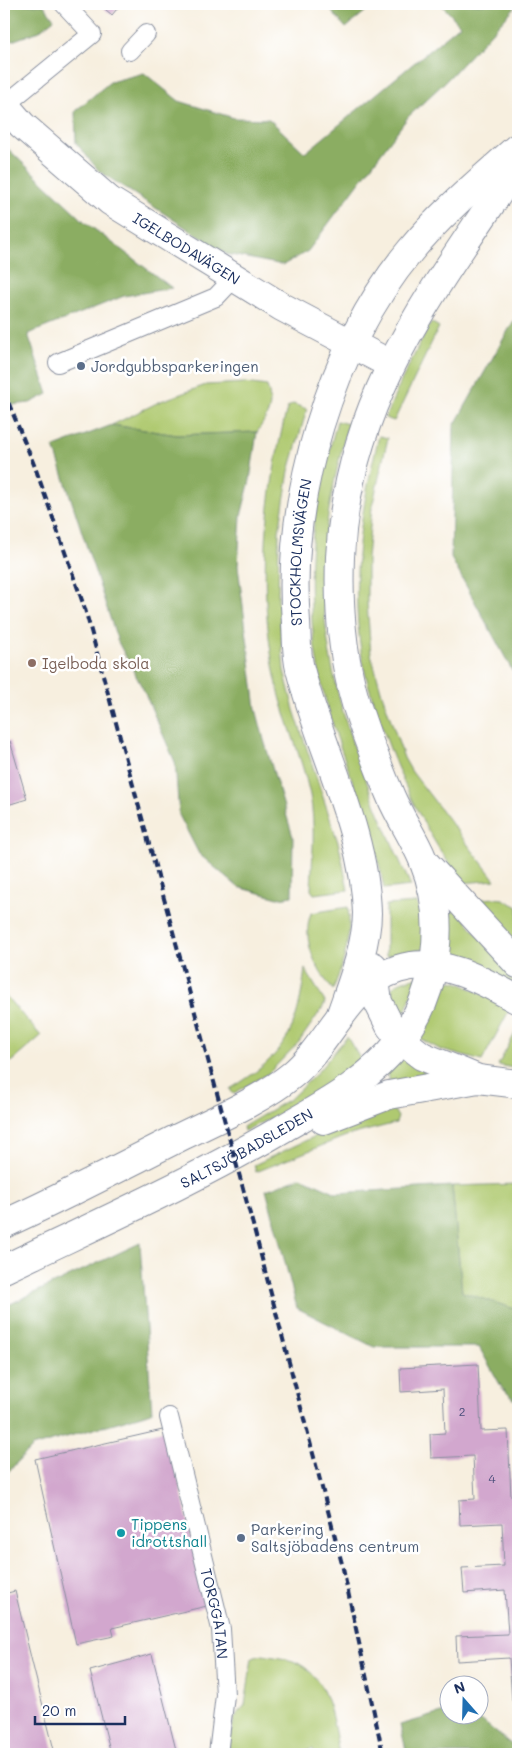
<svg xmlns="http://www.w3.org/2000/svg" width="522" height="1758" viewBox="0 0 522 1758" font-family="Mali,sans-serif">
	<style>
		.green { fill: #afc96f; stroke: #657c66 }
		.forest { fill: #8bad62; stroke: #536e60 }
		.building { fill: #d2a7ce }
		.lines { fill: none; stroke-linecap: round; stroke-linejoin: round }
		.lane-casing { stroke: #898f9e; stroke-width: 20 }
		.street-casing { stroke: #898f9e; stroke-width: 30 }
		.secondary-casing { stroke: #898f9e; stroke-width: 30 }
		.lane { stroke: #fff; stroke-width: 18 }
		.street { stroke: #fff; stroke-width: 28 }
		.secondary { stroke: #fff; stroke-width: 28 }
		.rail { stroke: #1b2f5e; stroke-width: 4; stroke-dasharray: 8 4; stroke-linecap: butt }
		.service-dot { fill: #5c6f8a; stroke: #fff; stroke-width: 2 }
		.education-dot { fill: #8d6e63; stroke: #fff; stroke-width: 2 }
		.culture-dot { fill: #0f9aa8; stroke: #fff; stroke-width: 2 }
		.labels { text-anchor: middle; dominant-baseline: central; stroke-width: 5; stroke-linejoin: round; paint-order: stroke }
		.number-label { font-size: 12px; fill: #494d7a }
		.street-label { font-size: 15px; fill: #1b2f5e; stroke: #fff }
		.service-label { font-size: 15px; fill: #4e5e75; stroke: #fff; text-anchor: start }
		.education-label { font-size: 15px; fill: #785e54; stroke: #fff; text-anchor: start }
		.culture-label { font-size: 15px; fill: #0d838f; stroke: #fff; text-anchor: start }
	</style>
	<rect width="100%" height="100%" fill="#fff"/>
	<filter id="ink" filterUnits="userSpaceOnUse"><feTurbulence type="fractalNoise" baseFrequency=".02" numOctaves="2"/><feDisplacementMap in="SourceGraphic" scale="10" xChannelSelector="R" yChannelSelector="G"/><feConvolveMatrix kernelMatrix="1 2 1 2 8 2 1 2 1" color-interpolation-filters="sRGB"/></filter>
	<filter id="wash" filterUnits="userSpaceOnUse"><feTurbulence type="fractalNoise" baseFrequency=".0096" numOctaves="4" result="noise"/><feDisplacementMap in="SourceGraphic" scale="20" xChannelSelector="R" yChannelSelector="G"/><feGaussianBlur stdDeviation="1.12" result="paint"/><feColorMatrix in="noise" values="0 0 0 0 0 0 0 0 0 0 0 0 0 0 0 0 0 1.4 0 .05"/><feComposite in="paint" operator="in"/></filter>
	<g filter="url(#wash)">
		<rect width="100%" height="100%" fill="#f7efdf"/>
		<path class="green" d="M431,322l8,5 -45,94 -9,-3 17,-39z
			M245,383l22,3c7,21 1,29 -10,46l-80,3 -65,-10 49,-24 45,-16z
			M293,404l14,5 -18,62 -10,61 -1,68 6,70 10,40 45,135 9,45 -34,4 -3,-4c1,-31 5,-64 -1,-95 -9,-42 -28,-81 -36,-124 -16,-87 -9,-173 12,-259l2,-5z
			M337,421l11,3c-12,48 -24,97 -25,146 -2,113 43,216 88,316l-27,3c-10,-64 -40,-122 -57,-184 -17,-60 -21,-126 -12,-188 4,-33 14,-64 22,-96z
			M379,436l9,2 -16,69 -5,51v45l4,51 11,40 22,64 8,14 83,108 -32,3c-35,-46 -59,-94 -78,-148 -9,-27 -20,-55 -24,-84 -11,-73 0,-144 18,-215z
			M494,898l9,1 15,8v43l-43,-50z
			M417,903l6,18 2,28 -39,7v-51z
			M454,906l37,45 27,28v9l-45,-27 -27,-8 -3,-42z
			M348,907c4,30 -4,55 -15,83 -17,-21 -32,-50 -22,-77z
			M305,969l20,33 -2,5 -24,35 -30,31 -36,21 -3,-5c56,-34 67,-57 75,-120z
			M419,977l-17,42c-17,-28 -17,-35 17,-42z
			M441,980l16,2 54,25 -29,54 -41,-11 -24,-13z
			M4,994l37,42 -37,32z
			M518,1028v41l-20,-4z
			M347,1037l17,28 -49,32 -71,34 -1,-4 48,-29 24,-23z
			M400,1057l24,14 12,3 -45,9 -5,-10z
			M392,1107l6,10 -2,6 -50,13 -90,36 -2,-7 72,-34z
			M518,1184v126l-56,-17 -10,-107z
			M263,1655c10,2 21,3 30,6 36,13 40,62 46,93h-24l-2,-5 -21,5h-64l6,-35 11,-14 7,-47z"/>
		<path class="forest" d="M4,4l40,1 10,14 -15,12 -35,13z
			M325,4h49l-28,24z
			M441,4h77l-71,76 -39,37 -100,134 -25,14 -57,-11 -127,-83 -23,-28 -1,-32 35,-29 34,-9 35,28 55,17 35,1 36,34 155,-128z
			M4,145l81,77 87,66 -48,8 -96,38 20,60 -18,9 -18,2 -8,-19z
			M518,313v357h-6l-61,-112 3,-132z
			M112,425l65,10 80,-3 -7,48 -9,36 -3,50 18,143 8,31 29,97 -1,59 -14,2 -40,-11 -39,-33 -20,-39 -4,-53 -32,-73 -25,-47 -64,-195z
			M301,1177l36,16 115,-7 10,106 56,18v93l-16,-15 -23,-41h-105l-77,-39 -31,-118z
			M140,1243l12,169 -120,35 -24,25 -4,-1v-164z
			M449,1711l1,5h26l42,34v4h-111l-7,-29z"/>
		<g id="blocks">
			<path class="building" d="M99,4h22l-9,11z
				M10,741l17,58 -23,7v-64z
				M478,1364l3,67 27,-1 3,67h7v204h-6l-3,-43 -52,3 -1,-25 52,-2 -3,-44 -41,3 -2,-25 42,-2 -2,-43 -42,2 -1,-25 16,-1 -2,-43 -42,2 -1,-24 15,-1 -2,-44 -42,3 -1,-24z
				M167,1429l40,177 -95,22 2,8 -38,8 -41,-185z
				M15,1591l17,71 23,92h-51v-160z
				M152,1654l25,100h-66l-21,-83z"/>
		</g>
	</g>
	<g filter="url(#ink)">
		<use href="#blocks" fill-opacity="0" stroke="#898f9e" stroke-width="1"/>
		<g class="lines">
			<g class="lane-casing">
				<g id="lane">
					<path d="M130,51l16,-17"/>
					<path d="M5,105l87,-71 -28,-30"/>
					<path d="M58,363l158,-66 18,-19"/>
					<path id="s1" d="M169,1417l52,212 4,66 -7,59"/>
				</g>
			</g>
			<g class="street-casing">
				<g id="street">
					<path id="s2" d="M4,104l18,21 88,76 172,106 108,57"/>
				</g>
			</g>
			<g class="secondary-casing">
				<g id="secondary">
					<path d="M426,864l92,100"/>
					<path d="M373,966l5,36 12,24 11,14 21,16 56,23 40,5"/>
					<path id="s3" d="M341,1014c10,-29 26,-69 26,-101 -2,-83 -47,-165 -67,-244 -4,-15 -3,-32 -4,-47 -10,-124 35,-275 114,-371 31,-38 70,-70 107,-103"/>
					<path d="M324,1120l65,-25 89,-16"/>
					<path d="M4,1224c60,-27 118,-58 176,-87 35,-17 83,-38 112,-62 38,-31 55,-90 106,-106 42,-13 84,11 120,31"/>
					<path id="s4" d="M4,1269c93,-45 188,-87 278,-140 43,-25 87,-48 118,-88 39,-49 47,-123 23,-181 -9,-22 -23,-42 -32,-63 -13,-30 -25,-62 -35,-93 -14,-48 -18,-97 -16,-147 7,-159 94,-267 178,-393"/>
				</g>
			</g>
			<use href="#lane" class="lane"/>
			<use href="#street" class="street"/>
			<use href="#secondary" class="secondary"/>
			<path class="rail" d="M4,392l31,75 50,142 168,616 89,339 41,190"/>
		</g>
	</g>
	<g class="service-dot">
		<circle cx="81" cy="366" r="5"/>
		<circle cx="241" cy="1538" r="5"/>
	</g>
	<circle class="education-dot" cx="32" cy="663" r="5"/>
	<circle class="culture-dot" cx="121" cy="1533" r="5"/>
	<g class="labels">
		<g class="number-label">
			<text x="462" y="1411">2</text>
			<text x="492" y="1478">4</text>
		</g>
		<g class="street-label">
			<text stroke="none"><textPath href="#s2" startOffset="234">IGELBODAVÄGEN</textPath></text>
			<text stroke="none"><textPath href="#s3" startOffset="476">STOCKHOLMSVÄGEN</textPath></text>
			<text stroke="none"><textPath href="#s4" startOffset="271">SALTSJÖBADSLEDEN</textPath></text>
			<text stroke="none"><textPath href="#s1" startOffset="202">TORGGATAN</textPath></text>
		</g>
		<g class="service-label">
			<text x="91" y="366">Jordgubbsparkeringen</text>
			<text x="251" y="1529">Parkering<tspan x="251" dy="17">Saltsjöbadens centrum</tspan></text>
		</g>
		<g class="education-label">
			<text x="42" y="663">Igelboda skola</text>
		</g>
		<g class="culture-label">
			<text x="131" y="1524">Tippens<tspan x="131" dy="17">idrottshall</tspan></text>
		</g>
	</g>
	<rect width="522" height="1758" fill="none" stroke="#fff" stroke-width="20"/>
	<g transform="translate(464 1700) rotate(340)"><circle r="24" fill="#ffffff" stroke="#a4acbf"/>
	<path d="M0-4L9 19L0 12L-9 19Z" fill="#1f6fb2"/>
	<text y="-8" font-size="14" font-weight="bold" text-anchor="middle" fill="#1b2f5e">N</text>
	</g>
	<path d="M35 1716v8h90v-8" fill="none" stroke="#1b2f5e" stroke-width="2.5"/>
	<text x="42" y="1716" font-size="15" fill="#1b2f5e" stroke="#ffffff" stroke-width="4" paint-order="stroke">20 m</text>
</svg>
